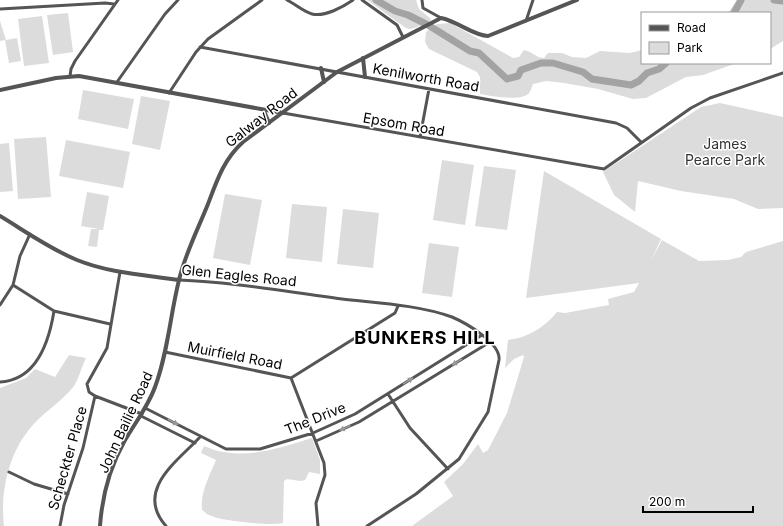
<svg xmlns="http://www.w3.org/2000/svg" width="783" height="526" viewBox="0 0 783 526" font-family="Inter,sans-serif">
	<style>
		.green { fill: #dcdcdc }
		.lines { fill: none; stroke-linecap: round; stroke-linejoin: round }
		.river { stroke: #a3a3a3; stroke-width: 7 }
		.minor { stroke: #555; stroke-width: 3 }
		.tertiary { stroke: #555; stroke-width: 4 }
		.oneway { fill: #999 }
		.labels { text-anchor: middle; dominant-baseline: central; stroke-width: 3; stroke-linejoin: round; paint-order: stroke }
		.street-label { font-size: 14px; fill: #000; stroke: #fff }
		.park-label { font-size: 14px; fill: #333; stroke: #fff }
		.district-label { font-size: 18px; font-weight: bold; letter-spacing: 1px; fill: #000; stroke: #fff }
	</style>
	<rect width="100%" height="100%" fill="#fff"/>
	<path class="green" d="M367,0h49l3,9 12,10 -1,2c-6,2 -14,8 -21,8 -4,0 -35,-25 -42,-29z
		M737,0h46v41l-13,8v-36h-42z
		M68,13l5,39 -20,3 -6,-40z
		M42,16l7,47 -25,3 -6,-47z
		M0,21l6,19 11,-2 4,23 -12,2 -4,-23 -5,1z
		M450,23l63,35 6,-1 5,-7c8,1 12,8 20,8l4,-5h14l10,4 14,1 14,-7 30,2 12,-3v13h95l-34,12 -17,2 -40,21 -13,1 -35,-10 -34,-6 -18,-2 -13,3c-1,3 -2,6 -4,9 -7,9 -38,3 -49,1v-17l-3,-5 -48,-23 -4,-7 1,-10 11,-8z
		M83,90l51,9 -6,30 -50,-10z
		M141,96l29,5 -10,49 -28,-6z
		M720,103l63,14v91l-25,1 -24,-10 -53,-8 -43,-10 -3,31 -21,-17 -11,-23 98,-65z
		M46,137l5,60 -33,2 -4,-60z
		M66,140l64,12 -7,36 -64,-12z
		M9,143l4,48 -13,1v-48z
		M442,160l32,5 -9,60 -32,-5z
		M484,166l32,4 -9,60 -32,-4z
		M544,171l117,68 -10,22 11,-21 37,21 29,-1 13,-3 5,-5 37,-11v285h-371l41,-30 -9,-14 19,-18 15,-20 5,9 5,-3 19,-37 17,-56 -1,-2 -9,4 -9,9 3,-28c19,-2 37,-13 49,-28l8,1 44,-8 -1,-6 26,-7 5,-9 -113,15z
		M87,192l22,4 -6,34h-4l-2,17 -9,-1 3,-17h8l-18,-3z
		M225,194l37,6 -12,65 -37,-7z
		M292,204l35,3 -5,55 -36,-4z
		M343,209l36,4 -6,55 -36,-4z
		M429,243l30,4 -7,50 -30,-4z
		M69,355l17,3c-4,8 -7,20 -12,28 -13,17 -34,28 -46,45 -20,25 -28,63 -24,95h-4v-138l26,-10 9,-9 20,8z
		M312,438l8,22v14l-11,-2 -4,8 -5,1 -13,-2 -3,2 -1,42c-12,3 -63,-2 -74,-8 -3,-1 -5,-4 -7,-5 -2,-18 8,-35 14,-50l-15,-7 3,-7c36,16 72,3 108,-8z"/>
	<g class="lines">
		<path class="river" d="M376,0l19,11 13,4 20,10 42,26 9,2 28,26 11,-3 3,-6 20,-7h12l30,9 9,7 39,6 8,-4 8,-8 12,-4 7,-6
			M774,0l9,1
			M734,13l7,-13"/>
		<path class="minor" d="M287,0c8,4 17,12 25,14 13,3 31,-7 41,-14
			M362,0l35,25 6,12
			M422,0l1,8 18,10
			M0,9l105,-6 9,1
			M526,21l7,-21
			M200,47l416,76 11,5 14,14
			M70,76l1,-7 4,-8 43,-61
			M117,82l48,-68 13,-14
			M169,93l27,-41 12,-13 54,-39
			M283,113l321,56 87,-61 19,-10 73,-25
			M420,137l9,-48
			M120,272l-13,76 -20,36 2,8 6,4 47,18
			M179,280c55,2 108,12 163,19 35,4 77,6 110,18 14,6 49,26 47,43l-11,52 -29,47 -43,35 -49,32
			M13,285l41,26 56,13
			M0,305l13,-20 7,-29 10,-22
			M165,352l126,26 104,-65 3,-7
			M291,378l33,85 1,12 -9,28 2,23
			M0,382c37,-2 49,-40 54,-71
			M388,394l22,34 38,41
			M145,408l81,41h34l53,-16 42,-19 127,-79
			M141,416l54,27
			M316,441l43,-19 131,-80
			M9,472l25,12 34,10
			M60,526l4,-21 19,-57 12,-52
			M166,526c-32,-36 12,-65 34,-89"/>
		<path class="tertiary" d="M363,58l2,19
			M321,68l3,14
			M0,90l56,-12 23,-2 204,37
			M264,111l5,12
			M0,216c25,15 50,33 77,44 32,13 68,15 102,20
			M100,526c2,-28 10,-59 24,-84 10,-18 24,-35 31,-55 13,-35 15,-71 24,-107 6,-26 19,-51 29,-76 9,-24 16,-45 35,-62l94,-70 104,-54c16,3 33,18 47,18l89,-36"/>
	</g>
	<defs><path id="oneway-solid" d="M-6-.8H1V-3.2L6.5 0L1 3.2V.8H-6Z"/></defs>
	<g class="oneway">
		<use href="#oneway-solid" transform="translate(457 362) rotate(148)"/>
		<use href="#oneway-solid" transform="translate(408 381) rotate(-32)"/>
		<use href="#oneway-solid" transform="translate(173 422) rotate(27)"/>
		<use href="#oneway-solid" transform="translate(345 428) rotate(156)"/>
	</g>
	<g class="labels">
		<g class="street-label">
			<text transform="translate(426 77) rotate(10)">Kenilworth Road</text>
			<text transform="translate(261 117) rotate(-38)">Galway Road</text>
			<text transform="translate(404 124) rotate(10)">Epsom Road</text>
			<text transform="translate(239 275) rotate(6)">Glen Eagles Road</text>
			<text transform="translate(235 355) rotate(11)">Muirfield Road</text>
			<text transform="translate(315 418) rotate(-22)">The Drive</text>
			<text transform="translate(125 422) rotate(-65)">John Bailie Road</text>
			<text transform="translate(67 458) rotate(-74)">Scheckter Place</text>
		</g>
		<g class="park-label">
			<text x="725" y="143">James<tspan x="725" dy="16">Pearce Park</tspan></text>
		</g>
		<g class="district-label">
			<text x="425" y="337">BUNKERS HILL</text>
		</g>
	</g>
	<rect x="641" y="12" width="130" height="52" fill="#ffffff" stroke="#999999"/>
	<rect x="649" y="25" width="20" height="6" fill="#555555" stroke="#999999"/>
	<text x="677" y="32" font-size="12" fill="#000000">Road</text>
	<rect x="649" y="42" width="20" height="12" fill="#dcdcdc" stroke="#999999"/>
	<text x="677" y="52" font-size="12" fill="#000000">Park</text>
	<path d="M643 506v6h110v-6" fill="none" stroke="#000000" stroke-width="2"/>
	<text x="649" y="506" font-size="12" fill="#000000" stroke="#ffffff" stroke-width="3" paint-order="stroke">200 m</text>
</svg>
